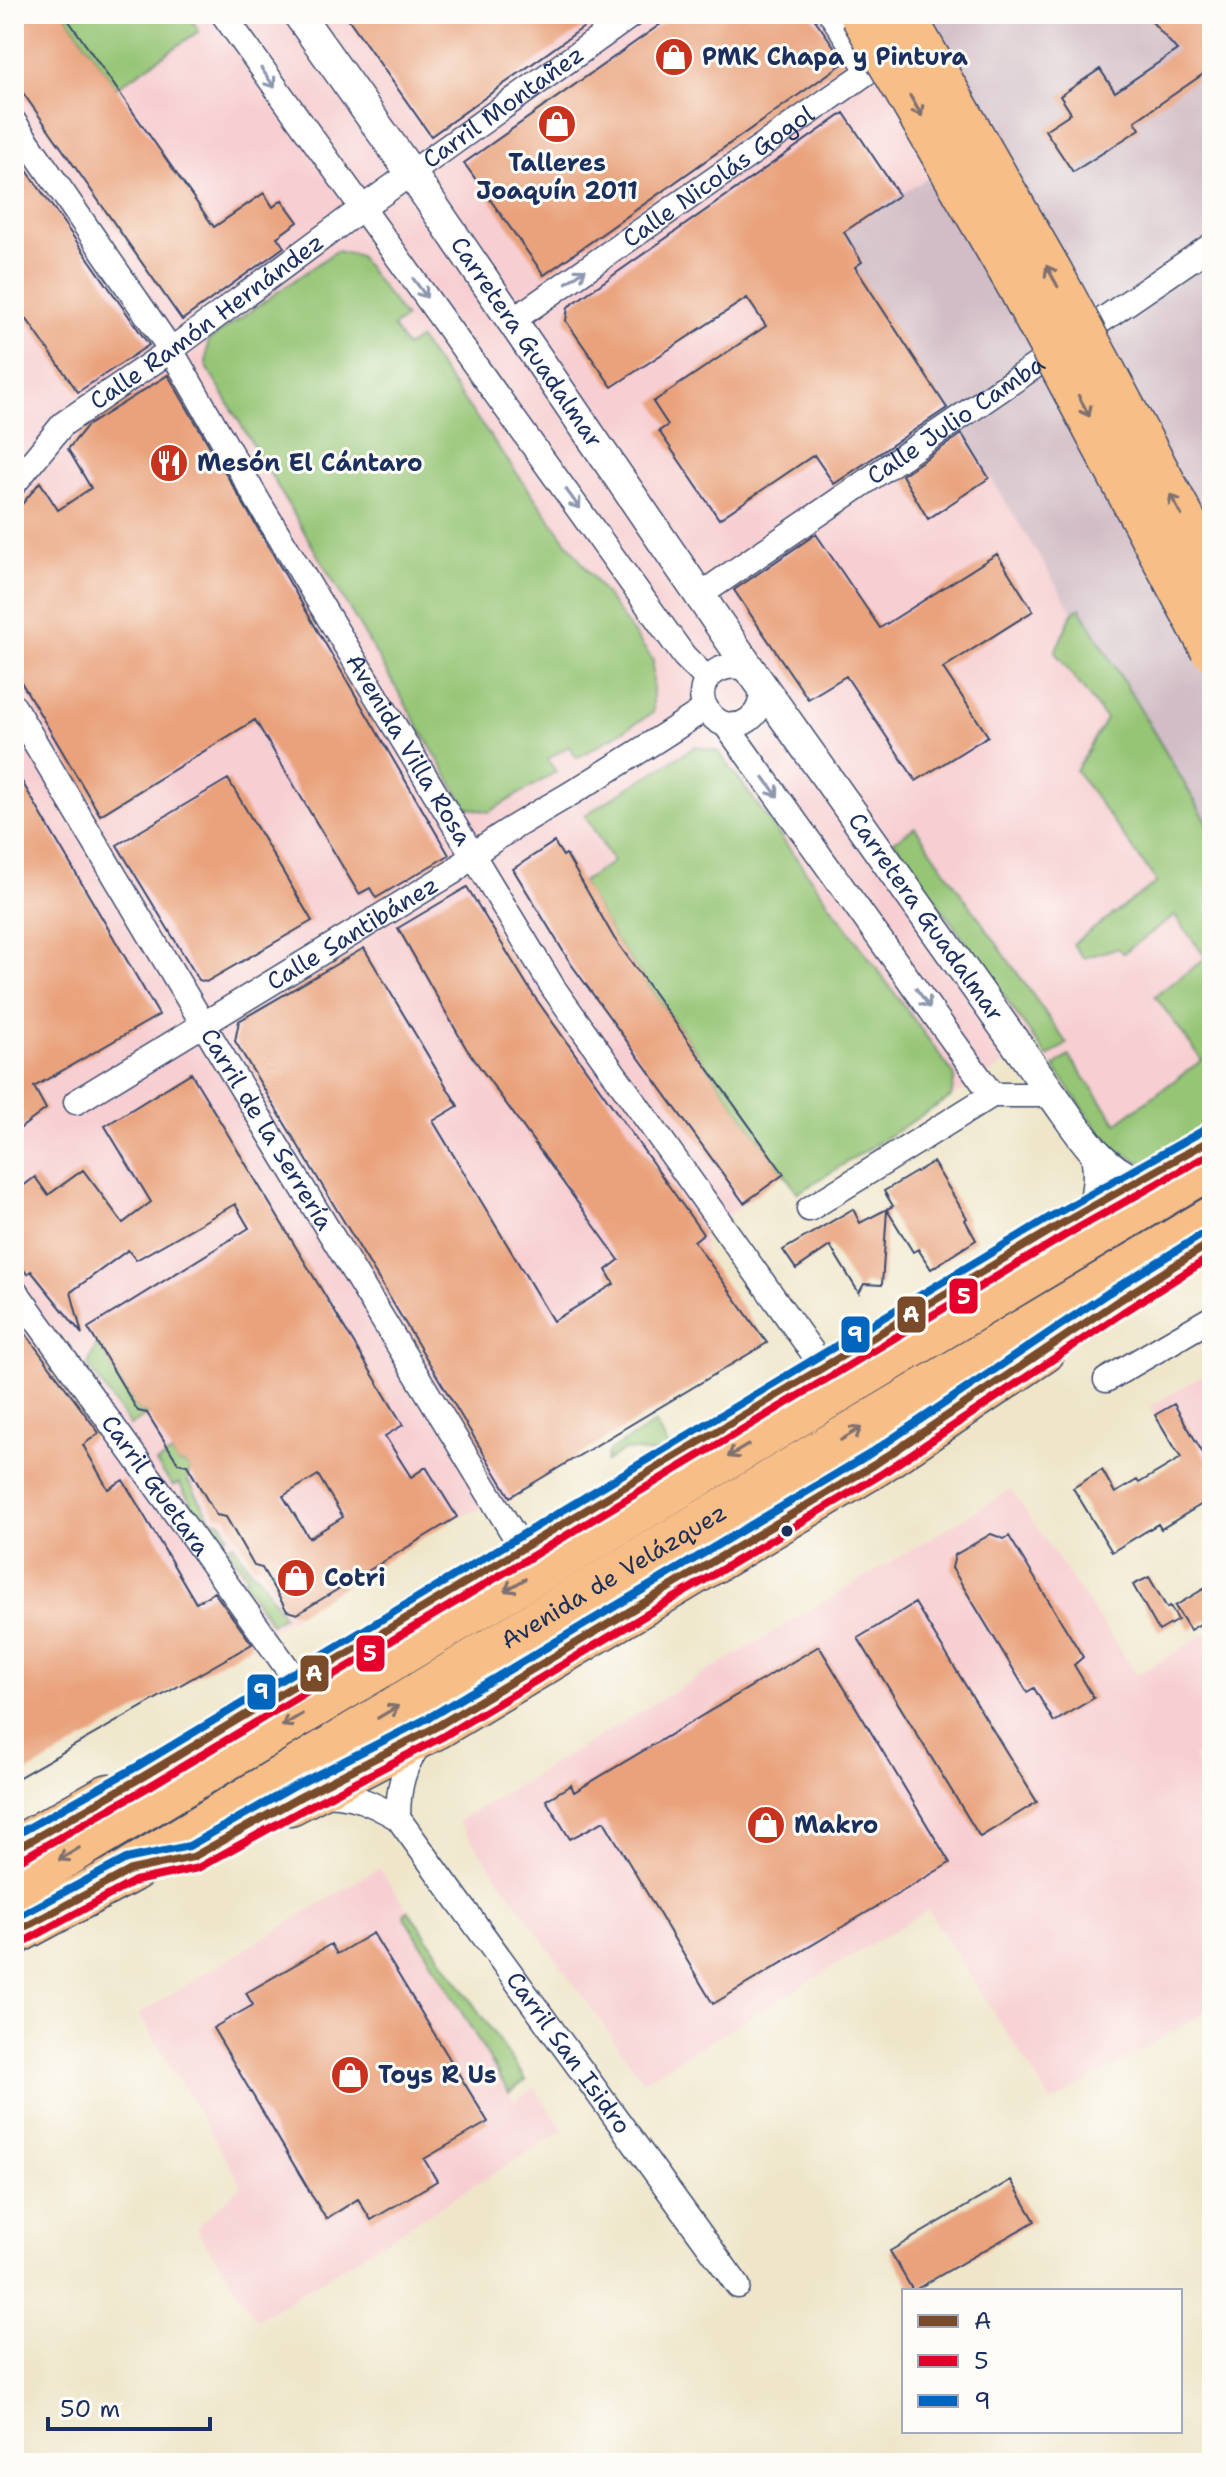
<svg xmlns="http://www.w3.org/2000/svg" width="1226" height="2477" viewBox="0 0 1226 2477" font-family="'Shantell Sans',sans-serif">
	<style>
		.built { fill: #f7cfd2 }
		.industrial { fill: #d2bdc6 }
		.green { fill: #95c574; stroke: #587a69; stroke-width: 2 }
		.building { fill: #e9a27c; fill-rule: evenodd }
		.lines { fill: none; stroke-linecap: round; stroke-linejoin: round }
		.minor-casing { stroke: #3b4a6e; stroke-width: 27 }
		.tertiary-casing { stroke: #3b4a6e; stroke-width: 33 }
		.motorway-casing { stroke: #3b4a6e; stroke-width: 47 }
		.minor { stroke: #fff; stroke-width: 24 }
		.tertiary { stroke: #fff; stroke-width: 30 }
		.motorway { stroke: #f7be87; stroke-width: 44 }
		.motorway-bridge-casing { stroke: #3b4a6e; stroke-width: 47; stroke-linecap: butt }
		.motorway-bridge { stroke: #f7be87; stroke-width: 44 }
		.bus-1-casing { stroke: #fdfcf7; stroke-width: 14 }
		.bus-2-casing { stroke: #fdfcf7; stroke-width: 14 }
		.bus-3-casing { stroke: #fdfcf7; stroke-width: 14 }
		.bus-1 { stroke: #7a4b2a; stroke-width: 8 }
		.bus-2 { stroke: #e4002b; stroke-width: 8 }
		.bus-3 { stroke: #0065bd; stroke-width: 8 }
		.oneway { stroke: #8d97ae }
		.oneway2 { stroke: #7e6f70 }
		.bus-dot { fill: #1b2f5e; stroke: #fdfcf7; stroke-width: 3 }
		.labels { text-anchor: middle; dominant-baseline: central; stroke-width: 6; stroke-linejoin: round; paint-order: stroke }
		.poi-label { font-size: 24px; font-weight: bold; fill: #1b2f5e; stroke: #fdfcf7; text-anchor: start }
		.street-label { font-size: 24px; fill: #1b2f5e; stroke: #fdfcf7 }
		.line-badge { stroke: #fdfcf7; stroke-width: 3 }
		.badge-label { font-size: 22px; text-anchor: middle; font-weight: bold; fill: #fff }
	</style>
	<rect width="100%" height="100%" fill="#fdfcf7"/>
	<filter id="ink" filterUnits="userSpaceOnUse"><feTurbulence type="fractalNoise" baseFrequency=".0125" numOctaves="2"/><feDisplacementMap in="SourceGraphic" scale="16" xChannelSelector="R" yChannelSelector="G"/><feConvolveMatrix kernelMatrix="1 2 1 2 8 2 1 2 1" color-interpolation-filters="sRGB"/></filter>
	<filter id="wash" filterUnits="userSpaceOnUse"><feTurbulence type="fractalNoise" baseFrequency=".006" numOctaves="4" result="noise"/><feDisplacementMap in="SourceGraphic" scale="32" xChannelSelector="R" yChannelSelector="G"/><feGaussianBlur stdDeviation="1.8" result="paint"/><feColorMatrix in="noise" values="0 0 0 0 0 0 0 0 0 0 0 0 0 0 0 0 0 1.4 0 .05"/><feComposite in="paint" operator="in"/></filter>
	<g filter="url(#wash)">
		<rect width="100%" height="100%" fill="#efe6ca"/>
		<path class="built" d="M14,14h841l96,148 -106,71 228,378 7,-3 132,222v295l-64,38 -14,-3 -13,-9 -6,3 -78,-110 -239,149 -15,-19 -80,60 3,23 61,86 -248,149 1,2 -9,6 -54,17 -160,97 -41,28 -242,138z
			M1212,1370v139l-62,-102z
			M1011,1490l126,185 75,-45v115l-19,12 19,37v214l-160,95 -124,-193 -285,171 -185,-260z
			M379,1868l29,42 -4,5 111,186 19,-13 30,42 -307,190 -61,-91 46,-44 -103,-171z"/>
		<path class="industrial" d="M855,14h357v816l-132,-222 -7,4 -113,-185 -105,-160 7,-6 -18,-29 107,-70z"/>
		<path class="green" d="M65,14h123l11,17 -83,57z
			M336,251l22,4 47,63 -12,9 13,20 13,-8 234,321v53l-76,45 -8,-12 -21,13 8,13 -67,40 -23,-5 -260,-442 2,-24z
			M1080,608l132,222v295l-64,38 -14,-3 -13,-9 -6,3 -61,-87 15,-11 48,67 85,-63 -47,-64 51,-38 -31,-42 -52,37 -6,-5 -34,10 -10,-14 84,-62 -81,-111 30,-52 -51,-67 18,-40z
			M696,746l23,6 236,324 -4,21 -153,96 -184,-255 -32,-56 31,-20 -28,-47z
			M915,827l152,217 -20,13 -153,-216z
			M97,1343l41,68 10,3 -18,12 -42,-61z
			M655,1423l14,25 -11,5 -34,-3 -18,12 2,-10z
			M172,1453l6,10 9,2 3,5 -3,9 25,41 9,2 7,13 -6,4 -16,-22 -5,3 -22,-37 -6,3 -17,-23z
			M233,1543l18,28 7,4 25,41 -12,8 -28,-44 4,-3 -20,-30z
			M408,1910l118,170 -17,12 -105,-177z"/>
		<g id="blocks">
			<path class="building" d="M14,14h50l150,213 50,-34 9,14 9,-7 16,22 -21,15 7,10 -102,73 -168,-240z
				M345,14h236l7,10 -157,112z
				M675,14h136l34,48 -301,213 -80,-112z
				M1145,14h67v54l-77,53 5,8 -67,43 -28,-42 26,-17 -11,-17 40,-27 15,23 62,-42z
				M844,113l55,82 -55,37 18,30 -7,5 92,141 -113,76 -20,-29 -95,64 -60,-88 9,-6 -15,-23 113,-76 -19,-28 -135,89 -46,-66 2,-14z
				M14,152l135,193 -71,47 -64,-91z
				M168,375l281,480 -73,43 -6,-10 -11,6 -104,-174 -155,95 -86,-145v-156l26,-32 18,28 33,-22 -23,-39 19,-23z
				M962,434l27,44 -61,41 -26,-44z
				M816,534l64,94 117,-74 36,57 -90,57 45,68 -72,45 -70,-105 -38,23 -74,-109z
				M14,768l145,247 -125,72 12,22 -32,24v-94l6,-4 -6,-11z
				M228,779l84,142 -106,61 -7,-2 -82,-135z
				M554,842l9,14 3,-2 48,84 170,236 -40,29 -173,-239 -58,-95z
				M467,887l67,109 169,238 -9,7 73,102 -257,154 -275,-456 4,-20 125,-73 94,158 -25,15 120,200 61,-37 -8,-14 13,-10 -153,-212 -68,-120z
				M191,1073l212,352 -18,11 26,41 15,-10 31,50 -160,97 -10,-3 -25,-43 -8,-2 -28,-49 -10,-2 -29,-50 -9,-2 -31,-50 -9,-2 -50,-83 161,-100 -14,-24 -99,56 -8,-10 -57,42 11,42 -51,-63 -4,3 -13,-17v-64l21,-16 13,18 35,-25 40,53 28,-21 -46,-76zM318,1475l25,42 -34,21 -26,-42z
				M933,1162l34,56 -2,2 11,20 -45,29 -13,-20 -5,3 -26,-42 -5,75 -18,-1 -5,9 -29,-47 -34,23 -13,-19 70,-41 7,14 33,-17 -9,-15z
				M14,1318l85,115 -16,12 25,44 15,-9 73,123 18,-11 38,52 -238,136z
				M1174,1404l36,61 -4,2 6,11v20l-51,31 -3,-5 -46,28 -39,-64 29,-18 13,23 22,-13 2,3 42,-25 -26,-43z
				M991,1534l13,5 5,-3 74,121 -9,8 20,33 -40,24 -20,-34 -7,4 -75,-124 3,-13z
				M1149,1577l18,31 3,-2 8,14 -19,11 -26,-46z
				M1212,1584v33l-22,13 -15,-24z
				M915,1603l122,199 -57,35 -122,-199z
				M819,1646l131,217 -237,141 -109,-183 -34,18 -24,-39 25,-15 3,7z
				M373,1933l115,189 -64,37 13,22 -66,39 -13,-21 -32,20 -113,-191 40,-23 -7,-12 85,-49 6,10z
				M1011,2180l24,41 -122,70 -23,-40z"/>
		</g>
	</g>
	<g filter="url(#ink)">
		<use href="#blocks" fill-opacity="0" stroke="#3b4a6e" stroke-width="2"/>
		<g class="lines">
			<g class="minor-casing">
				<g id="minor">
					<path d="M223,14l461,642 23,23"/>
					<path id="s1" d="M14,122l157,228 87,151 296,488 269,378"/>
					<path id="s2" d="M512,321l357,-250 -38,-57"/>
					<path id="s3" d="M14,484l49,-60 108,-74 190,-141 272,-195"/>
					<path id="s4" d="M700,595l512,-350"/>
					<path d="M752,672c-31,-19 -66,15 -42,42 24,28 63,-1 48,-34"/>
					<path id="s5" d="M14,707l210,352 298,489"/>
					<path d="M725,724l267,371h61"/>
					<path id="s6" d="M76,1102l377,-230c34,-32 77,-54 117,-78 46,-28 91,-56 136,-86"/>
					<path d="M809,1209l183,-114"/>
					<path id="s7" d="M14,1289l284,394"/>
					<path d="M1106,1380l106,-62"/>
					<path id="s8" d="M319,1795c30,-3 53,8 79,23l340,468"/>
					<path d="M398,1818c0,-29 5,-54 24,-76"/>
				</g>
			</g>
			<g class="tertiary-casing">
				<g id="tertiary">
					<path id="s9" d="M298,14l113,159 341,499 299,421c25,33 46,74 87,89"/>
					<path d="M1092,1208c7,-19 7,-35 4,-55"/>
				</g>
			</g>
			<g class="motorway-casing">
				<g id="motorway">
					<path d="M290,1803l146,-76 438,-262 169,-114"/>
					<path d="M14,1850l95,-54"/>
					<path d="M14,1886l1198,-721"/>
					<path id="s10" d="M14,1933l117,-63 451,-275 630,-376"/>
				</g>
			</g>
			<use href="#minor" class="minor"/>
			<use href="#tertiary" class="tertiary"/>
			<use href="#motorway" class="motorway"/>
			<g class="motorway-bridge-casing">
				<path id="motorway-bridge" d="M862,14l157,271 193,363
					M902,14l149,260 161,300"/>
			</g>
			<use href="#motorway-bridge" class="motorway-bridge"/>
			<g class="bus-1-casing">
				<path id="bus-1" d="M14,1850l130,-74 914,-550 154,-87
					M14,1933l117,-63 62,-13 107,-60 136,-70 438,-262 241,-162 97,-61"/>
			</g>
			<g class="bus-2-casing">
				<path id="bus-2" d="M20,1860l130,-74 914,-550 148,-83
					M20,1944l115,-63 63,-13 108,-60 136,-71 438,-262 242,-162 90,-57"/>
			</g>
			<g class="bus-3-casing">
				<path id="bus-3" d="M14,1836l124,-70 914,-550 154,-87
					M14,1919l112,-60 63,-13 106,-60 135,-69 438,-262 240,-162 98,-61"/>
			</g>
			<use href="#bus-1" class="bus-1"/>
			<use href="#bus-2" class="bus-2"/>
			<use href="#bus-3" class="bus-3"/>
		</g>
		<defs><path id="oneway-shaft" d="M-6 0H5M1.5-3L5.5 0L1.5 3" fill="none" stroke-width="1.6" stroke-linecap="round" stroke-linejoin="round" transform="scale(2)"/></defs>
		<g class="oneway">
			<use href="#oneway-shaft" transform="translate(268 78) rotate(55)"/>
			<use href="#oneway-shaft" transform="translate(576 276) rotate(-35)"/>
			<use href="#oneway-shaft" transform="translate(420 288) rotate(54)"/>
			<use href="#oneway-shaft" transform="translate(573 499) rotate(54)"/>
			<use href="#oneway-shaft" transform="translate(771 787) rotate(54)"/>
			<use href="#oneway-shaft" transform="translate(923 998) rotate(54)"/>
		</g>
		<g class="oneway2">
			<use href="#oneway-shaft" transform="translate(916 106) rotate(60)"/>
			<use href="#oneway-shaft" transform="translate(1052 276) rotate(-119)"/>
			<use href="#oneway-shaft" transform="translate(1084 406) rotate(62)"/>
			<use href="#oneway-shaft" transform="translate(1176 505) rotate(-118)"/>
			<use href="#oneway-shaft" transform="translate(851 1434) rotate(-31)"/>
			<use href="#oneway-shaft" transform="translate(738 1451) rotate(149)"/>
			<use href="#oneway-shaft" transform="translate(515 1585) rotate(149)"/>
			<use href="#oneway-shaft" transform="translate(388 1712) rotate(-31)"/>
			<use href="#oneway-shaft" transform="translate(292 1720) rotate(149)"/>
			<use href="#oneway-shaft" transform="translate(69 1854) rotate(149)"/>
		</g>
	</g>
	<defs>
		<g id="shop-disc" transform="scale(2)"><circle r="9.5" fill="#c8321e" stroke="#fdfcf7"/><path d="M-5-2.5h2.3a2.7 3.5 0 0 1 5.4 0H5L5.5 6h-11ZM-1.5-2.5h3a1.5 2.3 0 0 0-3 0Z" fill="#fff"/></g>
		<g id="restaurant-disc" transform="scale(2)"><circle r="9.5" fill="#c8321e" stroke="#fdfcf7"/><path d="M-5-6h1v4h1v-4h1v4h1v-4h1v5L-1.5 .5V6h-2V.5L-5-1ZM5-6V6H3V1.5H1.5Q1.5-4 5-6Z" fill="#fff"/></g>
	</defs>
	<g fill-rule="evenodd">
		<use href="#shop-disc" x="674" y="57"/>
		<use href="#shop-disc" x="557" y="124"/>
		<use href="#restaurant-disc" x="169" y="463"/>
		<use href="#shop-disc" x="296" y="1578"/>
		<use href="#shop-disc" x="766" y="1825"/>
		<use href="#shop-disc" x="350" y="2075"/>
	</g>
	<circle class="bus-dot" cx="787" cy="1531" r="7"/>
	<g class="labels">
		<g class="poi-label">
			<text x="702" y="57">PMK Chapa y Pintura</text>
			<text x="557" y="163" text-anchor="middle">Talleres<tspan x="557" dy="28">Joaquín 2011</tspan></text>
			<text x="197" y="463">Mesón El Cántaro</text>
			<text x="324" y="1578">Cotri</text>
			<text x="794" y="1825">Makro</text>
			<text x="378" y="2075">Toys R Us</text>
		</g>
		<g class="street-label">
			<text stroke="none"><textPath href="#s3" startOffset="620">Carril Montañez</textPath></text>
			<text stroke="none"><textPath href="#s2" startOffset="252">Calle Nicolás Gogol</textPath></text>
			<text stroke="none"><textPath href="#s3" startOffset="254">Calle Ramón Hernández</textPath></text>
			<text stroke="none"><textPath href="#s9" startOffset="400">Carretera Guadalmar</textPath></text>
			<text stroke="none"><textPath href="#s4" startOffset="310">Calle Julio Camba</textPath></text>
			<text stroke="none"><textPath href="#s1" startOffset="742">Avenida Villa Rosa</textPath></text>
			<text stroke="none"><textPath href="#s9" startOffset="1100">Carretera Guadalmar</textPath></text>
			<text stroke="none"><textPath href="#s6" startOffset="324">Calle Santibánez</textPath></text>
			<text stroke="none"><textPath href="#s5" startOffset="492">Carril de la Serrería</textPath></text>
			<text stroke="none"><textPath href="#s7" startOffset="242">Carril Guetara</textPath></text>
			<text stroke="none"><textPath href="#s10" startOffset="698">Avenida de Velázquez</textPath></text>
			<text stroke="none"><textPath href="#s8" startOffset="374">Carril San Isidro</textPath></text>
		</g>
	</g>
	<g class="line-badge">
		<rect x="948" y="1277" width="31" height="38" rx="8" fill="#e4002b"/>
		<rect x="896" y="1295" width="31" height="39" rx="8" fill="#7a4b2a"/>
		<rect x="840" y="1315" width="31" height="39" rx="8" fill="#0065bd"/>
		<rect x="355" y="1634" width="31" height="39" rx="8" fill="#e4002b"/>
		<rect x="299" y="1654" width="31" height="39" rx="8" fill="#7a4b2a"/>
		<rect x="246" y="1673" width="31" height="38" rx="8" fill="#0065bd"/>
	</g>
	<g class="badge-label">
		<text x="964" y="1304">5</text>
		<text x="911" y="1322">A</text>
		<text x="855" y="1342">9</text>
		<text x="370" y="1661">5</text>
		<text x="314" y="1681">A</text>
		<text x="261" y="1699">9</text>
	</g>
	<rect width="1226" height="2477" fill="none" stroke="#fdfcf7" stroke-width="48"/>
	<rect x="902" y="2289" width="280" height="144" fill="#fdfcf7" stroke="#a3aaba" stroke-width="2"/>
	<rect x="918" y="2315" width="40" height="12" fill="#7a4b2a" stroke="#a3aaba" stroke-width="2"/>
	<text x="974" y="2329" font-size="24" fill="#1b2f5e">A</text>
	<rect x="918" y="2355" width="40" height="12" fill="#e4002b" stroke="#a3aaba" stroke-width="2"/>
	<text x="974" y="2369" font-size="24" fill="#1b2f5e">5</text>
	<rect x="918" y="2395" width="40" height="12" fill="#0065bd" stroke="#a3aaba" stroke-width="2"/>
	<text x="974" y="2409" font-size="24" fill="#1b2f5e">9</text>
	<path d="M48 2417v12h162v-12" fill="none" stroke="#1b2f5e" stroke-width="4"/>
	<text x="60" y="2417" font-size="24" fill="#1b2f5e" stroke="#fdfcf7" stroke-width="6" paint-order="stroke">50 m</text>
</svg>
